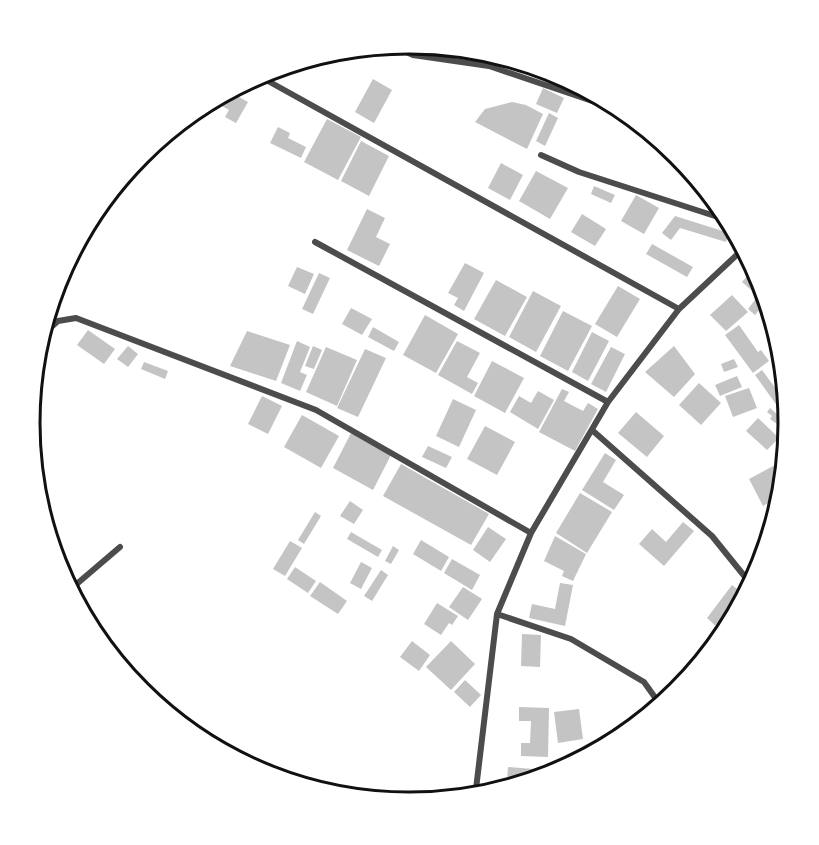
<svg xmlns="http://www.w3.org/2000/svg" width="819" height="845" viewBox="0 0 819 845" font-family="'Alegreya Sans',sans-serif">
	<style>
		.building { fill: #c4c4c4 }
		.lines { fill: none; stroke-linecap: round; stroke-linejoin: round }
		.minor { stroke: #4c4c4c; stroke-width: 6 }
		.rim { fill: none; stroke: #111; stroke-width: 3 }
	</style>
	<rect width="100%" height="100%" fill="#fff"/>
	<path class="building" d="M373,79l19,11 -18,33 -19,-11z
		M543,88l21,10 -7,15 -21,-9z
		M232,93l16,9 -12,21 -11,-6 4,-7 -12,-7z
		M512,102l14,3 17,9 -16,35 -52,-27 10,-13z
		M549,113l9,5 -13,28 -9,-5z
		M327,119l34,18 -23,43 -34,-18z
		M278,127l12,6 -2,5 18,9 -5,11 -31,-15z
		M361,141l28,15 -20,40 -28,-15z
		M501,163l22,12 -13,25 -22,-12z
		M536,171l32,17 -18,31 -31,-18z
		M594,186l21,9 -4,8 -20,-9z
		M636,195l23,13 -15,26 -23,-13z
		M367,209l18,9 -9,19 14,7 -11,22 -32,-16z
		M582,214l24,15 -11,17 -24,-14z
		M675,216l54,17 -3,9 -46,-14 -9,12 -9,-7z
		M652,244l41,23 -6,10 -41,-23z
		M465,263l19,10 -20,38 -10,-6 4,-7 -10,-5z
		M297,267l17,7 -9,20 -17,-8z
		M319,273l11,5 -17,36 -11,-5z
		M748,275l14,13 3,15 -10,12 -7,-6 10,-13 -16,-14z
		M496,280l31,17 -22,39 -31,-17z
		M618,286l22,13 -23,38 -22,-13z
		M533,291l28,15 -25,46 -27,-15z
		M732,295l16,17 -22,19 -16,-16z
		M351,308l21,11 -10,16 -20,-11z
		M563,311l29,15 -24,45 -28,-15z
		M425,315l33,19 -22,39 -33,-18z
		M739,325l19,27 3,-2 8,11 -16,12 -28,-38z
		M373,327l26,15 -5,9 -26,-14z
		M88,330l27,19 -11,15 -27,-19z
		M247,331l43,14 -14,36 -46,-15z
		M592,332l17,9 -21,40 -16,-9z
		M297,341l13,6 -10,25 7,3 -7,16 -19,-8z
		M457,341l23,12 -13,24 11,6 -6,11 -34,-19z
		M128,346l10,8 -10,13 -11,-8z
		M313,346l9,4 -8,19 -9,-3z
		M674,346l21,28 -21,23 -29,-25z
		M326,347l31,13 -20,46 -31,-14z
		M611,347l14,7 -19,38 -15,-8z
		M365,349l21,9 -28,59 -21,-9z
		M734,359l4,8 -14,5 -3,-8z
		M492,361l32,17 -19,35 -31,-17z
		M144,362l24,9 -3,8 -24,-10z
		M762,370l23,31 -7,6 -23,-32z
		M737,376l5,11 -22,9 -5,-11z
		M699,383l22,20 -20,22 -22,-20z
		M749,388l8,20 -24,9 -8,-21z
		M562,389l7,3 -5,9 19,10 5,-8 10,6 -23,42 -36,-19z
		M538,391l16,9 -16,29 -28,-17 9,-16 12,7z
		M262,396l20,10 -14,28 -20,-10z
		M453,399l23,11 -17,37 -23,-11z
		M785,405l3,12 -7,10 -11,-8 2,-3 -5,-4 3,-4 8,7z
		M636,412l28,24 -17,21 -29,-24z
		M302,415l37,21 -18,32 -37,-21z
		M758,418l21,20 -12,12 -21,-19z
		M485,426l30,16 -18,33 -30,-16z
		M351,433l40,22 -18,35 -40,-22z
		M428,446l24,11 -6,11 -24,-11z
		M605,453l11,7 -13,22 21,13 -10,15 -32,-20z
		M401,464l88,50 -18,31 -88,-49z
		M775,465l4,7 -6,28 -10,6 -14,-27z
		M580,493l32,19 -25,41 -31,-20z
		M350,501l13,9 -9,14 -14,-8z
		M315,512l6,4 -17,28 -6,-4z
		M683,522l11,9 -30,35 -25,-22 13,-15 14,13z
		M488,527l18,12 -16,23 -17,-12z
		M351,532l31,18 -4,7 -31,-18z
		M555,536l31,18 -13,27 -11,-5 2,-5 -20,-10z
		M421,540l28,17 -8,14 -28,-17z
		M290,541l12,7 -17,28 -12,-7z
		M393,546l6,4 -8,14 -6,-3z
		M452,559l28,16 -8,15 -28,-17z
		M361,562l11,6 -11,21 -11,-6z
		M295,567l21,14 -8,12 -21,-14z
		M381,570l7,5 -16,26 -8,-5z
		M320,582l27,19 -9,13 -28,-18z
		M560,583l13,2 -8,41 -36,-8 3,-14 23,5z
		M732,585l11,9 -24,35 -12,-11z
		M463,587l19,12 -14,21 -19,-13z
		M437,603l21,13 -6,9 -3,-2 -8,12 -17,-11z
		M522,634l19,1 -1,32 -19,-1z
		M412,641l18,14 -11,16 -19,-14z
		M451,641l24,23 -24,26 -25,-23z
		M465,680l16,15 -11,12 -16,-15z
		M519,707l30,1 -1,49 -27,-1v-13h9l1,-22h-12z
		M579,709l4,30 -25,4 -4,-31z
		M508,767l26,2 -1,8 -26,6z"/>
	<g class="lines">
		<path class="minor" d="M393,46l20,9 76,11 115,39
			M259,76l420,233
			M541,155l38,17 142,46
			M315,242l293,160
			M49,329l9,-8 18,-3 240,92 215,123
			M592,430l120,106 38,47
			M72,588l48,-41
			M497,614l74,25 73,43 15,21
			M476,789l21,-175 34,-81 77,-131 71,-93 63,-59"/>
	</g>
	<path d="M0 0H819V845H0ZM40 423a369 369 0 1 1 738 0a369 369 0 1 1-738 0Z" fill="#fff" fill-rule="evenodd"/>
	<path class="rim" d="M40 423a369 369 0 1 1 738 0a369 369 0 1 1-738 0Z"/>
</svg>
